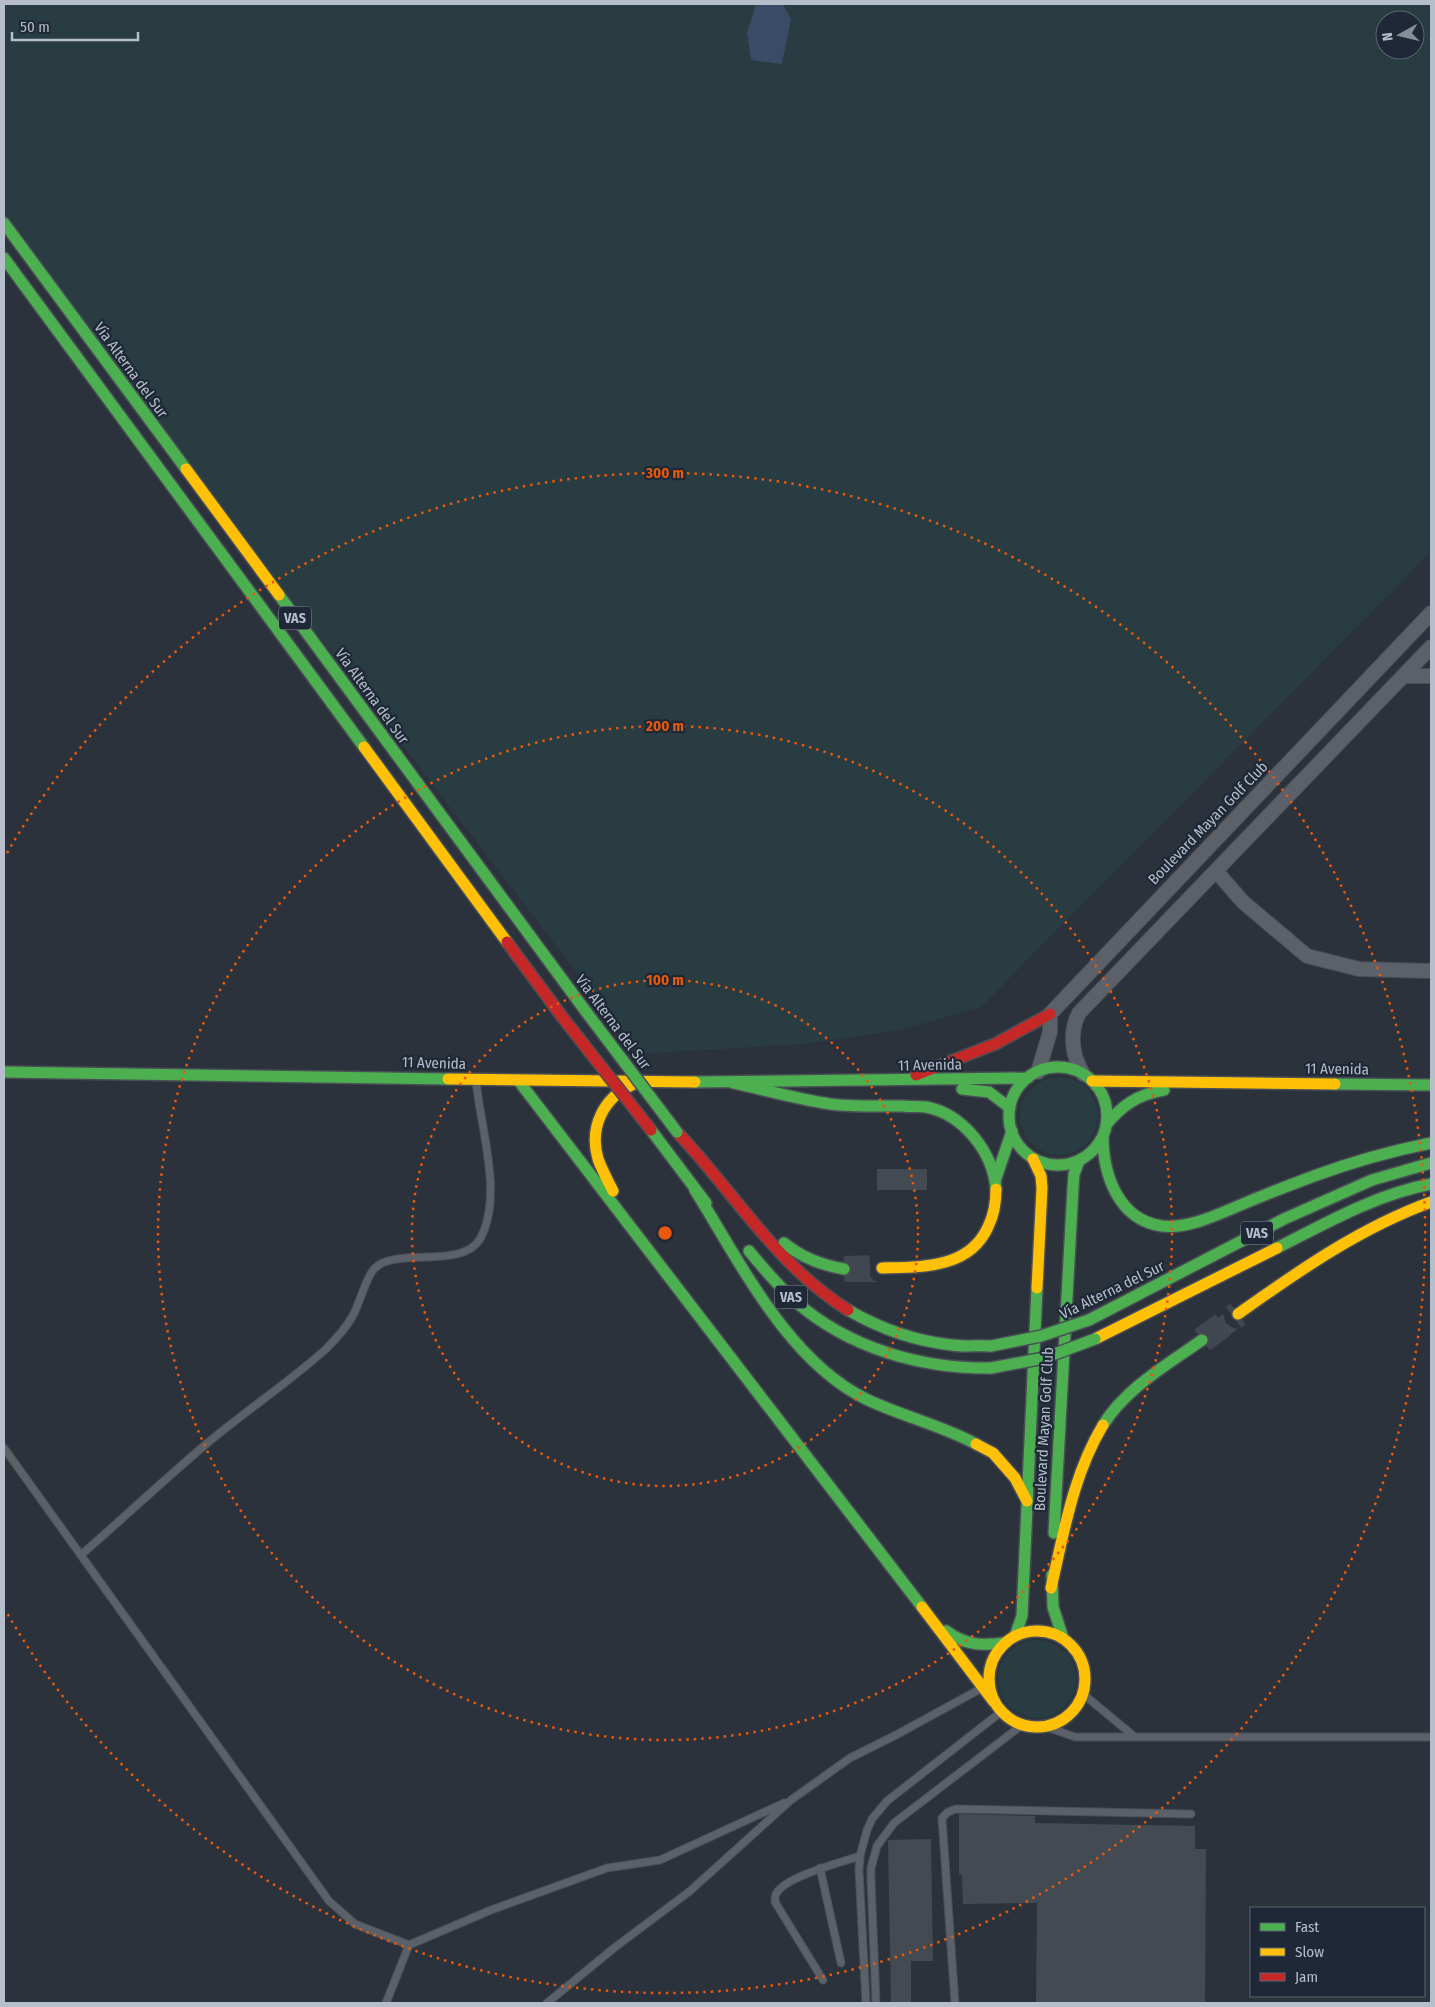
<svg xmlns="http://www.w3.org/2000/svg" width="1435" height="2007" viewBox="0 0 1435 2007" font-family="'Fira Sans Condensed',sans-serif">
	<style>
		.green { fill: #283c41; fill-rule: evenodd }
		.water { fill: #3a4b66 }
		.building { fill: #444a52 }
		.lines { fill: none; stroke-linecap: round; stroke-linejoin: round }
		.highway-tunnel { stroke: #404751; stroke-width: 26; stroke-dasharray: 26 13; stroke-linecap: butt }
		.lane-casing { stroke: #494e55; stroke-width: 9 }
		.street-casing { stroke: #494e55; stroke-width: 16 }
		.fast-casing { stroke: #494e55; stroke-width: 14 }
		.slow-casing { stroke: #494e55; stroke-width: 14 }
		.jam-casing { stroke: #494e55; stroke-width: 14 }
		.lane { stroke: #5c6169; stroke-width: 7 }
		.street { stroke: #5c6169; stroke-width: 14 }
		.fast { stroke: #4caf50; stroke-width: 11 }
		.slow { stroke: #ffc107; stroke-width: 11 }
		.jam { stroke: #c62828; stroke-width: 11 }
		.fast-bridge-casing { stroke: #484e56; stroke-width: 14; stroke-linecap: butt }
		.jam-bridge-casing { stroke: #484e56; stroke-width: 14; stroke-linecap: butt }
		.fast-bridge { stroke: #4caf50; stroke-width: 11 }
		.jam-bridge { stroke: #c62828; stroke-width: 11 }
		.ring { fill: none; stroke: #e8590c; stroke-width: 2.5; stroke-dasharray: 2.5 5 }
		.labels { text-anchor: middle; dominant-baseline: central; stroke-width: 4.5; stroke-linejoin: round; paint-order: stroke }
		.shield { fill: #1e2836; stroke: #88919e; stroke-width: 1 }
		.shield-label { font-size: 14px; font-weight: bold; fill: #b6becb }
		.street-label { font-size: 15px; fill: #b6becb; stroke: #1e2836 }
		.centre { fill: #e8590c; stroke: #1e2836; stroke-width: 2.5 }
		.ring-label { font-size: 15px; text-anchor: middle; font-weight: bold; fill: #e8590c; stroke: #1e2836; stroke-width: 4.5; stroke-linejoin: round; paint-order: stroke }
	</style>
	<rect width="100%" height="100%" fill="#2b323b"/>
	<path class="green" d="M4,4h1427v548l-450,455 -80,23 -97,14 -165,10 -635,-829zM1385,20h30v30h-30z
		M1020 1116a39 39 0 1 1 78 0a39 39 0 1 1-78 0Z
		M998 1679a39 39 0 1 1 78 0a39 39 0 1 1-78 0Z"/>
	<path class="water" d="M756,4h27l8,15 -9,45 -31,-4 -4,-27z"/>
	<path class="building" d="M877,1169h50v21h-50z
		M857,1262h12l-2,7 2,6 5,6 5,1h-29l6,-4 3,-6z
		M1223,1314l3,9 5,4 7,2 -22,16 1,-7 -3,-6 -7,-6z
		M959,1814l76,2v7l160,3v23h11l-1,154h-169l1,-100 -74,1 -1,-29h-3z
		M931,1839l2,122h-22v42h-20l-3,-163z"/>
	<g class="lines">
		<path class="highway-tunnel" d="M844,1269l38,-1
			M1202,1340l36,-26"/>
		<g class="lane-casing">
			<path id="lane" d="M4,1448l325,453 26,23 54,21
				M81,1555c41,-36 82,-74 124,-110 39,-33 83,-62 121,-96 9,-9 20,-21 26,-32 8,-13 13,-38 22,-48 20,-23 88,1 106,-30 24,-43 0,-112 -4,-159
				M1083,1694l52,43
				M1047,1727l28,10h356
				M820,1868l21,95
				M823,1980l-48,-78c0,-1 0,-7 1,-8 8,-17 66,-32 84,-38
				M386,2003l23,-58 82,-35 116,-42 53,-8 124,-57
				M547,2003l67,-55 76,-57 101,-91 59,-42 46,-23 86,-47
				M866,2003l-7,-133 1,-14 7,-26 5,-11 15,-18 114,-89
				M876,2003l-5,-123v-12l6,-22 17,-23 128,-98
				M955,2003l-13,-185 6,-6 8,-3 235,5"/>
		</g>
		<g class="street-casing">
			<path id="street" d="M1403,676h28
				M1216,871l27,31 64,54 52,13 72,2
				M1038,1072l12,-40v-18l381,-401
				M1083,1074c-11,-19 -14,-41 -4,-61l352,-366"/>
		</g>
		<g class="fast-casing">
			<path id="fast" d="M4,223l182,246
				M4,258l360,489
				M279,595l308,418
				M1009 1116a49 49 0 1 1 98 0a49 49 0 1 1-98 0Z
				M4,1072l444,7
				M518,1080l404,527
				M695,1082l333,-4
				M733,1083c32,7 65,16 97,21 24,3 49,2 73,2 7,1 16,0 23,1 37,7 67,45 70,82
				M1335,1084l96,1
				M962,1089l27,3 21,16
				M1106,1125c16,-20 33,-31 58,-35
				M651,1130l55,73
				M1103,1136c0,38 15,84 59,90 28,3 56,-12 81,-22 23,-10 47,-19 71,-28 38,-14 77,-25 117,-33
				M995,1181l17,-50
				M695,1190c45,72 93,171 171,209 35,17 75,26 110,45
				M784,1243c18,15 37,22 60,26
				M1277,1248c49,-25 100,-54 154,-64
				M749,1251c15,18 29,35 47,51 53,46 125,67 195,66
				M848,1310c31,18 67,31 104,35 13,2 26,0 39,1
				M1089,1320l195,-101 88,-39 59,-17
				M1103,1425c23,-37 64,-60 99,-85
				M1054,1533l19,-345 1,-14 5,-13
				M1052,1575l1,32 10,31
				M946,1631c19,14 35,15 58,12
				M1015,1636l7,-20 15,-328"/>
		</g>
		<g class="slow-casing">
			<path id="slow" d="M186,469l93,126
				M364,747l143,195
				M448,1079l247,3
				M1092,1081l243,3
				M1033,1159l8,17 1,12 -5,100
				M613,1191c-5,-10 -11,-21 -15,-32 -9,-31 5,-61 34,-74
				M882,1268c39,-1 87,1 106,-41 6,-12 8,-25 8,-38
				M1238,1314c62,-44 122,-86 193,-112
				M1095,1339l182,-91
				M976,1444l17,9 22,25 12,23
				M1051,1588c13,-56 22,-113 52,-163
				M922,1607l72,95
				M989 1679a48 48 0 1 1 96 0a48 48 0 1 1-96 0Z"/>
		</g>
		<g class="jam-casing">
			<path id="jam" d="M507,942l56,76
				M916,1075l79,-31 55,-30
				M677,1132c57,60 99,133 171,178"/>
		</g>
		<use href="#lane" class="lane"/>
		<use href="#street" class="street"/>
		<use href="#fast" class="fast"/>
		<use href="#slow" class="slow"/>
		<use href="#jam" class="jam"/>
		<g class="fast-bridge-casing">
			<path id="fast-bridge" d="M587,1013l90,119
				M991,1346l50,-10 48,-16
				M991,1368l53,-10 51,-19"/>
		</g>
		<g class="jam-bridge-casing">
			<path id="jam-bridge" d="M563,1018l88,112"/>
		</g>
		<use href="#fast-bridge" class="fast-bridge"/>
		<use href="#jam-bridge" class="jam-bridge"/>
	</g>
	<g class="ring">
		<circle cx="665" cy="1233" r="253"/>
		<circle cx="665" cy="1233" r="507"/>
		<path d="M7 853A760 760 0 1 1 7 1613"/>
	</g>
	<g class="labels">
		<g class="shield">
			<rect x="279" y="606.5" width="32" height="23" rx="4"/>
			<rect x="1241" y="1221.5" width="32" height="23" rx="4"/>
			<rect x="775" y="1285.5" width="32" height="23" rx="4"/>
		</g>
		<g class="shield-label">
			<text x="295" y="618">VAS</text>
			<text x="1257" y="1233">VAS</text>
			<text x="791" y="1297">VAS</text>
		</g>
		<g class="street-label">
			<text transform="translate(131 370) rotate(54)">Vía Alterna del Sur</text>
			<text transform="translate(372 696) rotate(54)">Vía Alterna del Sur</text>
			<text transform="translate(1208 823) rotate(-46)">Boulevard Mayan Golf Club</text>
			<text transform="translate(613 1022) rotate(53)">Vía Alterna del Sur</text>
			<text transform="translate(434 1063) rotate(2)">11 Avenida</text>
			<text transform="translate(930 1065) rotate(-1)">11 Avenida</text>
			<text transform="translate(1337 1069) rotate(1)">11 Avenida</text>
			<text transform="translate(1112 1290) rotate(-26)">Vía Alterna del Sur</text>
			<text transform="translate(1044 1429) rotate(-87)">Boulevard Mayan Golf Club</text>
		</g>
	</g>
	<circle cx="665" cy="1233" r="8" class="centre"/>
	<g class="ring-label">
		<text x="665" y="478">300 m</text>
		<text x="665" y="731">200 m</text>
		<text x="665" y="985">100 m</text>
	</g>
	<rect width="1435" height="2007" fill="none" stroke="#b6becb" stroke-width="10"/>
	<rect x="1250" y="1907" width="175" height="90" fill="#1e2836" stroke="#5b6472"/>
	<rect x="1260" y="1923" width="25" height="8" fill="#4caf50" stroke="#5b6472"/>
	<text x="1295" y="1932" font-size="15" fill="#b6becb">Fast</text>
	<rect x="1260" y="1948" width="25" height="8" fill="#ffc107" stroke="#5b6472"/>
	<text x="1295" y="1957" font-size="15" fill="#b6becb">Slow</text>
	<rect x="1260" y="1973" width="25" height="8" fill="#c62828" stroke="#5b6472"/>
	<text x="1295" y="1982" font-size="15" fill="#b6becb">Jam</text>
	<g transform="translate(1400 35) rotate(262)"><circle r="24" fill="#1e2836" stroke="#5b6472"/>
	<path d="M0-4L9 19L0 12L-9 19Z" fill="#858d99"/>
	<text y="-8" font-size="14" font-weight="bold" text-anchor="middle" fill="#b6becb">N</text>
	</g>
	<path d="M12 32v8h126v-8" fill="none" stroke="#b6becb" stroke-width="2.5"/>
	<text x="20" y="32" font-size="15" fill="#b6becb" stroke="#1e2836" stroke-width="4" paint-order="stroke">50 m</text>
</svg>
